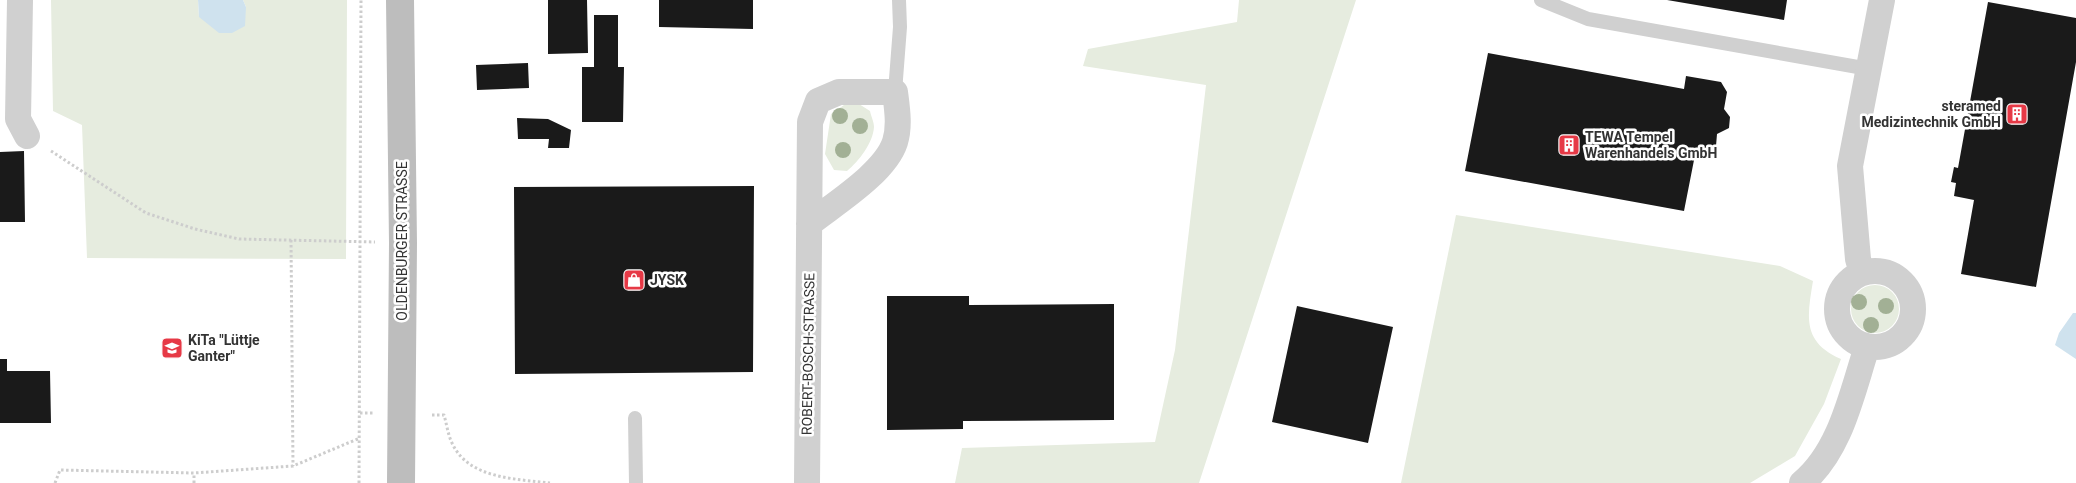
<svg xmlns="http://www.w3.org/2000/svg" width="2076" height="483" viewBox="0 0 2076 483" font-family="Roboto,sans-serif">
	<style>
		.green { fill: #e6ecdf }
		.water { fill: #cfe2ee }
		.building { fill: #1a1a1a }
		.lines { fill: none; stroke-linecap: round; stroke-linejoin: round }
		.path { stroke: #cdcdcd; stroke-width: 3; stroke-dasharray: 2.5 2.5; stroke-linecap: butt }
		.service { stroke: #d0d0d0; stroke-width: 14 }
		.minor { stroke: #d0d0d0; stroke-width: 26 }
		.secondary { stroke: #bdbdbd; stroke-width: 28 }
		.tree { fill: #a2b095 }
		.labels { text-anchor: middle; dominant-baseline: central; stroke-width: 5; stroke-linejoin: round; paint-order: stroke }
		.poi-label { font-size: 14px; font-weight: bold; fill: #333; stroke: #fff; text-anchor: start }
		.street-label { font-size: 14px; fill: #333; stroke: #fff }
	</style>
	<rect width="100%" height="100%" fill="#fff"/>
	<path class="green" d="M51,0h147l1,17 47,-10 -3,-7h104l-1,259 -259,-1 -5,-133 -29,-14z
		M1239,0h117l-157,483h-244l7,-35 193,-6 20,-92 31,-265 -123,-19 5,-17 149,-27z
		M859,104l11,7c1,5 4,11 4,16 -1,16 -15,34 -27,44l-13,-1 -9,-16 6,-40 13,-9z
		M1456,215l324,51 33,15c-6,36 -11,61 28,78l-17,45 -29,52 -45,27h-349z
		M1851 309a24 24 0 1 1 48 0a24 24 0 1 1-48 0Z"/>
	<path class="water" d="M198,0h45l3,7 -1,19 -13,7h-13l-20,-16z
		M2073,313h3v46l-21,-14 4,-12z"/>
	<path class="building" d="M548,0h39l1,53 -40,1z
		M659,0h94v29l-94,-2z
		M1667,0h120l-3,20z
		M1988,2l88,16v44l-40,225 -75,-13 13,-74 -20,-4 2,-13 -5,-1 3,-15 4,1z
		M594,15h24v52h6l-1,55h-41v-55h12z
		M1488,53l196,36 2,-13 35,6 6,10 -3,17 6,8 -1,11 -12,6 -2,24 -20,-3 -11,56 -219,-40z
		M528,63l1,25 -52,2 -1,-25z
		M517,118l31,1 23,11 -2,18h-21l1,-9h-31z
		M24,151l1,71h-25v-70z
		M754,186l-1,186 -238,2 -1,-187z
		M887,296h82v9l145,-1v116l-151,1v8l-76,1z
		M1297,306l96,21 -25,116 -96,-21z
		M0,359h7v12h43l1,52h-51z"/>
	<g class="lines">
		<path class="path" d="M51,151l95,62 49,16 44,10 136,3
			M291,240l2,226
			M360,413h13
			M432,415h12c3,10 4,21 9,30 17,34 64,34 97,38
			M55,483l5,-13 134,3 99,-7 67,-28
			M194,483v-10
			M359,483l2,-483"/>
		<path class="service" d="M1541,0l47,19 281,50
			M895,92l5,-65 -1,-27
			M635,418l1,65"/>
		<path class="minor" d="M20,0l-2,119 9,17
			M1837 309a38 38 0 1 1 76 0a38 38 0 1 1-76 0Z
			M1862,273l-4,-14 -8,-93 32,-166
			M807,483l3,-361 8,-21 21,-9h56c2,16 5,34 0,50 -10,31 -61,62 -86,82
			M1802,483c39,-32 50,-91 65,-136"/>
		<path class="secondary" d="M400,0l3,243 -2,240"/>
	</g>
	<g class="tree">
		<circle cx="840" cy="116" r="8"/>
		<circle cx="860" cy="126" r="8"/>
		<circle cx="843" cy="150" r="8"/>
		<circle cx="1859" cy="302" r="8"/>
		<circle cx="1886" cy="306" r="8"/>
		<circle cx="1871" cy="325" r="8"/>
	</g>
	<defs>
		<g id="building-square" transform="scale(1.125)"><rect x="-9" y="-9" width="18" height="18" rx="4" fill="#e63946" stroke="#fff"/><path d="M-4-6H4V6H1V3H-1V6H-4ZM-2.5-4.3h1.7v1.8h-1.7ZM.8-4.3h1.7v1.8H.8ZM-2.5-1h1.7V.8h-1.7ZM.8-1h1.7V.8H.8Z" fill="#fff"/></g>
		<g id="shop-square" transform="scale(1.125)"><rect x="-9" y="-9" width="18" height="18" rx="4" fill="#e63946" stroke="#fff"/><path d="M-5-2.5h2.3a2.7 3.5 0 0 1 5.4 0H5L5.5 6h-11ZM-1.5-2.5h3a1.5 2.3 0 0 0-3 0Z" fill="#fff"/></g>
		<g id="school-square" transform="scale(1.125)"><rect x="-9" y="-9" width="18" height="18" rx="4" fill="#e63946" stroke="#fff"/><path d="M0-5L7-2L0 1L-7-2ZM-4 1L0 2.5L4 1V4Q0 6-4 4Z" fill="#fff"/></g>
	</defs>
	<g fill-rule="evenodd">
		<use href="#building-square" x="2017" y="114"/>
		<use href="#building-square" x="1569" y="145"/>
		<use href="#shop-square" x="634" y="280"/>
		<use href="#school-square" x="172" y="348"/>
	</g>
	<g class="labels">
		<g class="poi-label">
			<text x="2001" y="106" text-anchor="end">steramed<tspan x="2001" dy="16">Medizintechnik GmbH</tspan></text>
			<text x="1585" y="137">TEWA Tempel<tspan x="1585" dy="16">Warenhandels GmbH</tspan></text>
			<text x="650" y="280">JYSK</text>
			<text x="188" y="340">KiTa "Lüttje<tspan x="188" dy="16">Ganter"</tspan></text>
		</g>
		<g class="street-label">
			<text transform="translate(402 241) rotate(-90)">OLDENBURGER STRASSE</text>
			<text transform="translate(808 354) rotate(-89)">ROBERT-BOSCH-STRASSE</text>
		</g>
	</g>
</svg>
